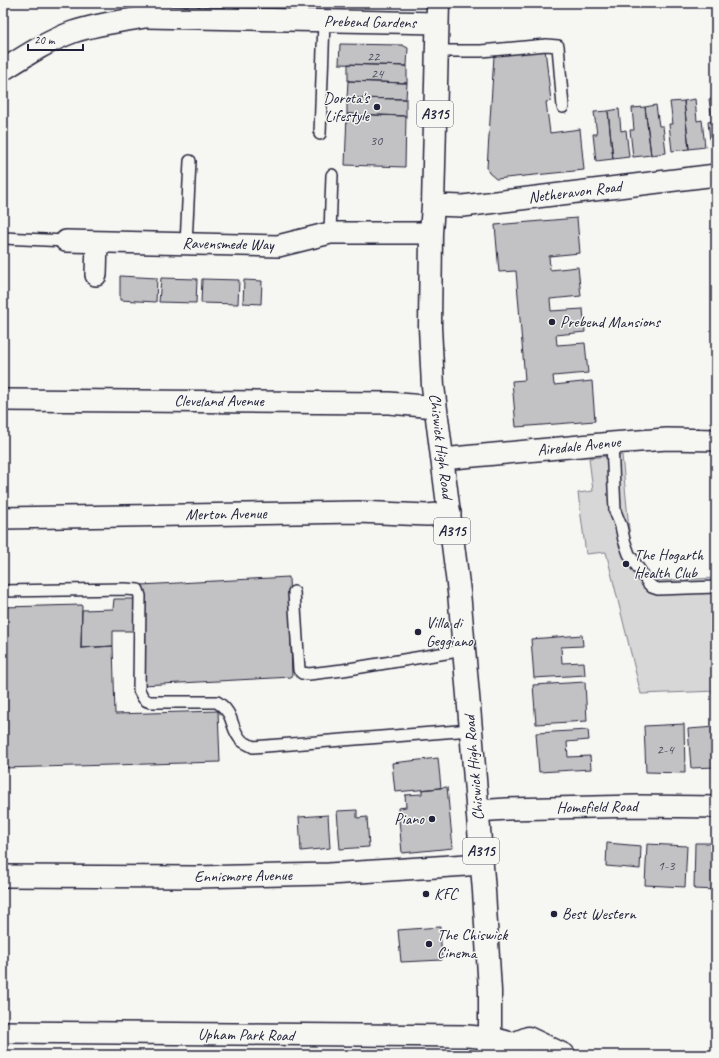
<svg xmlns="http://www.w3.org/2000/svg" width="719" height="1058" viewBox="0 0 719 1058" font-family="Caveat,sans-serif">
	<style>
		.green { fill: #d7d7d7; stroke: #7c7c89 }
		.building { fill: #c2c2c4; stroke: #22223b }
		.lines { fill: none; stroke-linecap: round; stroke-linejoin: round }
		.lane-casing { stroke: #22223b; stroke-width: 14 }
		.street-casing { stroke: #22223b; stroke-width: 24 }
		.primary-casing { stroke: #22223b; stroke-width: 25 }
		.lane { stroke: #f6f6f2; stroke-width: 11 }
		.street { stroke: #f6f6f2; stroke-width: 21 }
		.primary { stroke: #f6f6f2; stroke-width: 22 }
		.poi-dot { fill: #22223b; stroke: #f6f6f2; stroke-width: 1.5 }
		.labels { text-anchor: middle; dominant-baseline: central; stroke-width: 3; stroke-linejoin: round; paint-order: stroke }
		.number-label { font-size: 14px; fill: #4a4a5d }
		.shield { fill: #f6f6f2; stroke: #626272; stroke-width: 1 }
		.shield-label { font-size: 15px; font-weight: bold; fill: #22223b }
		.street-label { font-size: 16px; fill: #22223b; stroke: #f6f6f2 }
		.poi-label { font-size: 16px; fill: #22223b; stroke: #f6f6f2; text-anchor: start }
	</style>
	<rect width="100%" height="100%" fill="#f6f6f2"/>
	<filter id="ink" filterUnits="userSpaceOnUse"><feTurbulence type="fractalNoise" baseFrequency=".025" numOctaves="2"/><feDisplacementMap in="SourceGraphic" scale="8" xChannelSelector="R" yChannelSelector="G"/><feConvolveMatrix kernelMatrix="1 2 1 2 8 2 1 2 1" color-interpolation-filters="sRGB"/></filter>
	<g filter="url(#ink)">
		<path class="green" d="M622,455l9,95 20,25 3,6 62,-3v113l-75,3 -35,-142 -20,2 -8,-61 15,-2 -4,-33z"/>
		<path class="building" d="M340,44l62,1 6,3 -1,18 -68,-2z
			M545,49l6,52 -5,1 4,31 30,-4 4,41 -88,9 -7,-6 -2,-5 7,-112z
			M348,64l59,2v17l-59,-2z
			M348,81l59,2 -1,16 -59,-1z
			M347,98l59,1v17l-59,-2z
			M695,99l2,22 5,-1 3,27 -16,2 -5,-48z
			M709,99h7v49h-5l-3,-26 4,-1z
			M684,101l5,48 -17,2 -3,-27h4l-3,-22z
			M656,105l3,21h4l3,27 -15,2 -6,-48z
			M645,107l6,48 -18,2 -3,-27h4l-2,-22z
			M619,109l2,22 5,-1 3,27 -16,2 -5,-48z
			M608,111l5,48 -17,2 -3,-27h4l-3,-22z
			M347,114l59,2 -1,51 -60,-2z
			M577,218l3,35 -31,3 1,14 28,-3 3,29 -31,3 1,12 32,-2 2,23 -29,3 1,10 28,-2 3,30 -35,3 1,9 38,-4 3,40 -79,6 -4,-46 13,-1 -9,-109 -17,1 -4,-47z
			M120,276l37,2 -1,24 -36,-2z
			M161,278l36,1 -1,24 -37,-1z
			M202,279l37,1 -1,24 -37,-1z
			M244,280l18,1 -1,23 -18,-1z
			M289,577l3,100 -149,8 -2,-100z
			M114,599h21l-1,32h-21v15l-32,2 1,-38 31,-1z
			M82,605l-1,43 32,-2 2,68 103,-3 2,51 -217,6v-161z
			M582,635l1,11 -22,1 1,16 22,-1 1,13 -51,3 -3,-39z
			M585,682l2,39 -51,3 -3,-39z
			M684,724l1,49 -39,-1 -2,-46z
			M716,727v40l-25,1 -3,-39z
			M588,730l1,10 -22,2 1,15 22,-1 1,13 -52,3 -3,-39z
			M438,758l3,30 -46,4 -3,-29z
			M447,787l6,61 -51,5 -4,-45 8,-1 -1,-12 17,-1v-4z
			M357,810v8l10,-1 2,30 -29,2 -3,-38z
			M328,815l2,33 -29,3 -2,-34z
			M607,843l34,3 -1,23 -34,-3z
			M695,843h21v47l-22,-1z
			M647,844l40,2 -2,41 -40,-2z
			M440,927l2,33 -41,2 -3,-32z"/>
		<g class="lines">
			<g class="lane-casing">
				<path id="lane" d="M437,51h44l65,-6 12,1 5,61
					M320,134l4,-113
					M330,233l2,-58
					M3,238l63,3
					M186,244l4,-83
					M612,443l3,68 6,15 3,14 5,14 19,29 4,4 6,2 58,-2
					M3,591l122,-2 13,1 2,6 -1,94c3,6 4,10 11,12h67c19,12 12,26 25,39 3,2 8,4 11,6l218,-17
					M294,592l5,78 3,3 7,1 34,-4 121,-20"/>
			</g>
			<g class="street-casing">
				<path id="street" d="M3,70c22,-14 45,-29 70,-38 23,-8 48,-11 73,-15l291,6
					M433,205l30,1 253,-31
					M66,241l212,5 52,-13h101
					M96,275l1,-33
					M3,400l386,3 46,4
					M442,459l170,-16 55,-4 49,1
					M3,518l355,-6 69,3 23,-2
					M477,811l30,-2 131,-3 78,1
					M3,876l193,1 133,-3 153,-10
					M3,1032l464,4 23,2"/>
			</g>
			<g class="primary-casing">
				<path id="primary" d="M438,3l-5,202 -2,28 -1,94 3,59 26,206 12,138 13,161 6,100v47l-2,17
					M490,1038l23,6 15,-6 36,17"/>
			</g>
			<use href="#lane" class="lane"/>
			<use href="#street" class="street"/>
			<use href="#primary" class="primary"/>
		</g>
	</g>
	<g class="poi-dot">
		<circle cx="377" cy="107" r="4"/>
		<circle cx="552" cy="322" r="4"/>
		<circle cx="626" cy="564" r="4"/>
		<circle cx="418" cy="632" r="4"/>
		<circle cx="432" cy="819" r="4"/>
		<circle cx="426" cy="894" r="4"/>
		<circle cx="554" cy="914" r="4"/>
		<circle cx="429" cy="944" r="4"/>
	</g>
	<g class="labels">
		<g class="number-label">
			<text x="373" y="56">22</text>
			<text x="377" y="73">24</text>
			<text x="376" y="140">30</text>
			<text x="665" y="749">2-4</text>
			<text x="666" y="865">1-3</text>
		</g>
		<g class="shield">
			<rect x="417" y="101" width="36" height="26" rx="3"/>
			<rect x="434" y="518" width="36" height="26" rx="3"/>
			<rect x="463" y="838" width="36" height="26" rx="3"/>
		</g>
		<g class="shield-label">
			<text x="435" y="114">A315</text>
			<text x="452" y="531">A315</text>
			<text x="481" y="851">A315</text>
		</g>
		<g class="street-label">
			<text transform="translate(370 22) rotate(1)">Prebend Gardens</text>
			<text transform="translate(575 192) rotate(-7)">Netheravon Road</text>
			<text transform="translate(228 244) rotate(1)">Ravensmede Way</text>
			<text x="219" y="401">Cleveland Avenue</text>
			<text transform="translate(441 446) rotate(83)">Chiswick High Road</text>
			<text transform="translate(579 446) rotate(-6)">Airedale Avenue</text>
			<text transform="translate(226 514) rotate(-1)">Merton Avenue</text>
			<text transform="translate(474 768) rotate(-95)">Chiswick High Road</text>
			<text transform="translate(597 807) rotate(-1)">Homefield Road</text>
			<text transform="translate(243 876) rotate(-1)">Ennismore Avenue</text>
			<text transform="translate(246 1035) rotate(1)">Upham Park Road</text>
		</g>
		<g class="poi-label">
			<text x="369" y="98" text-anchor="end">Dorota's<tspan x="369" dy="18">Lifestyle</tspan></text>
			<text x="560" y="322">Prebend Mansions</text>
			<text x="634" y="555">The Hogarth<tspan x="634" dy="18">Health Club</tspan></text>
			<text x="426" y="623">Villa di<tspan x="426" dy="18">Geggiano</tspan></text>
			<text x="424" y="819" text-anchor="end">Piano</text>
			<text x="434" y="894">KFC</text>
			<text x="562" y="914">Best Western</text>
			<text x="437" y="935">The Chiswick<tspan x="437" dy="18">Cinema</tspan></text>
		</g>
	</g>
	<rect width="719" height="1058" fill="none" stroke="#f6f6f2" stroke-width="16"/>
	<rect x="8" y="8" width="703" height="1042" fill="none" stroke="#22223b" stroke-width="1.5" filter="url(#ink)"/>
	<path d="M28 44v6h55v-6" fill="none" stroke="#22223b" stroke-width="2"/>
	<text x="34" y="44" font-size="12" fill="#22223b" stroke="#f6f6f2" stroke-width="3" paint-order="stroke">20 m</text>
</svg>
